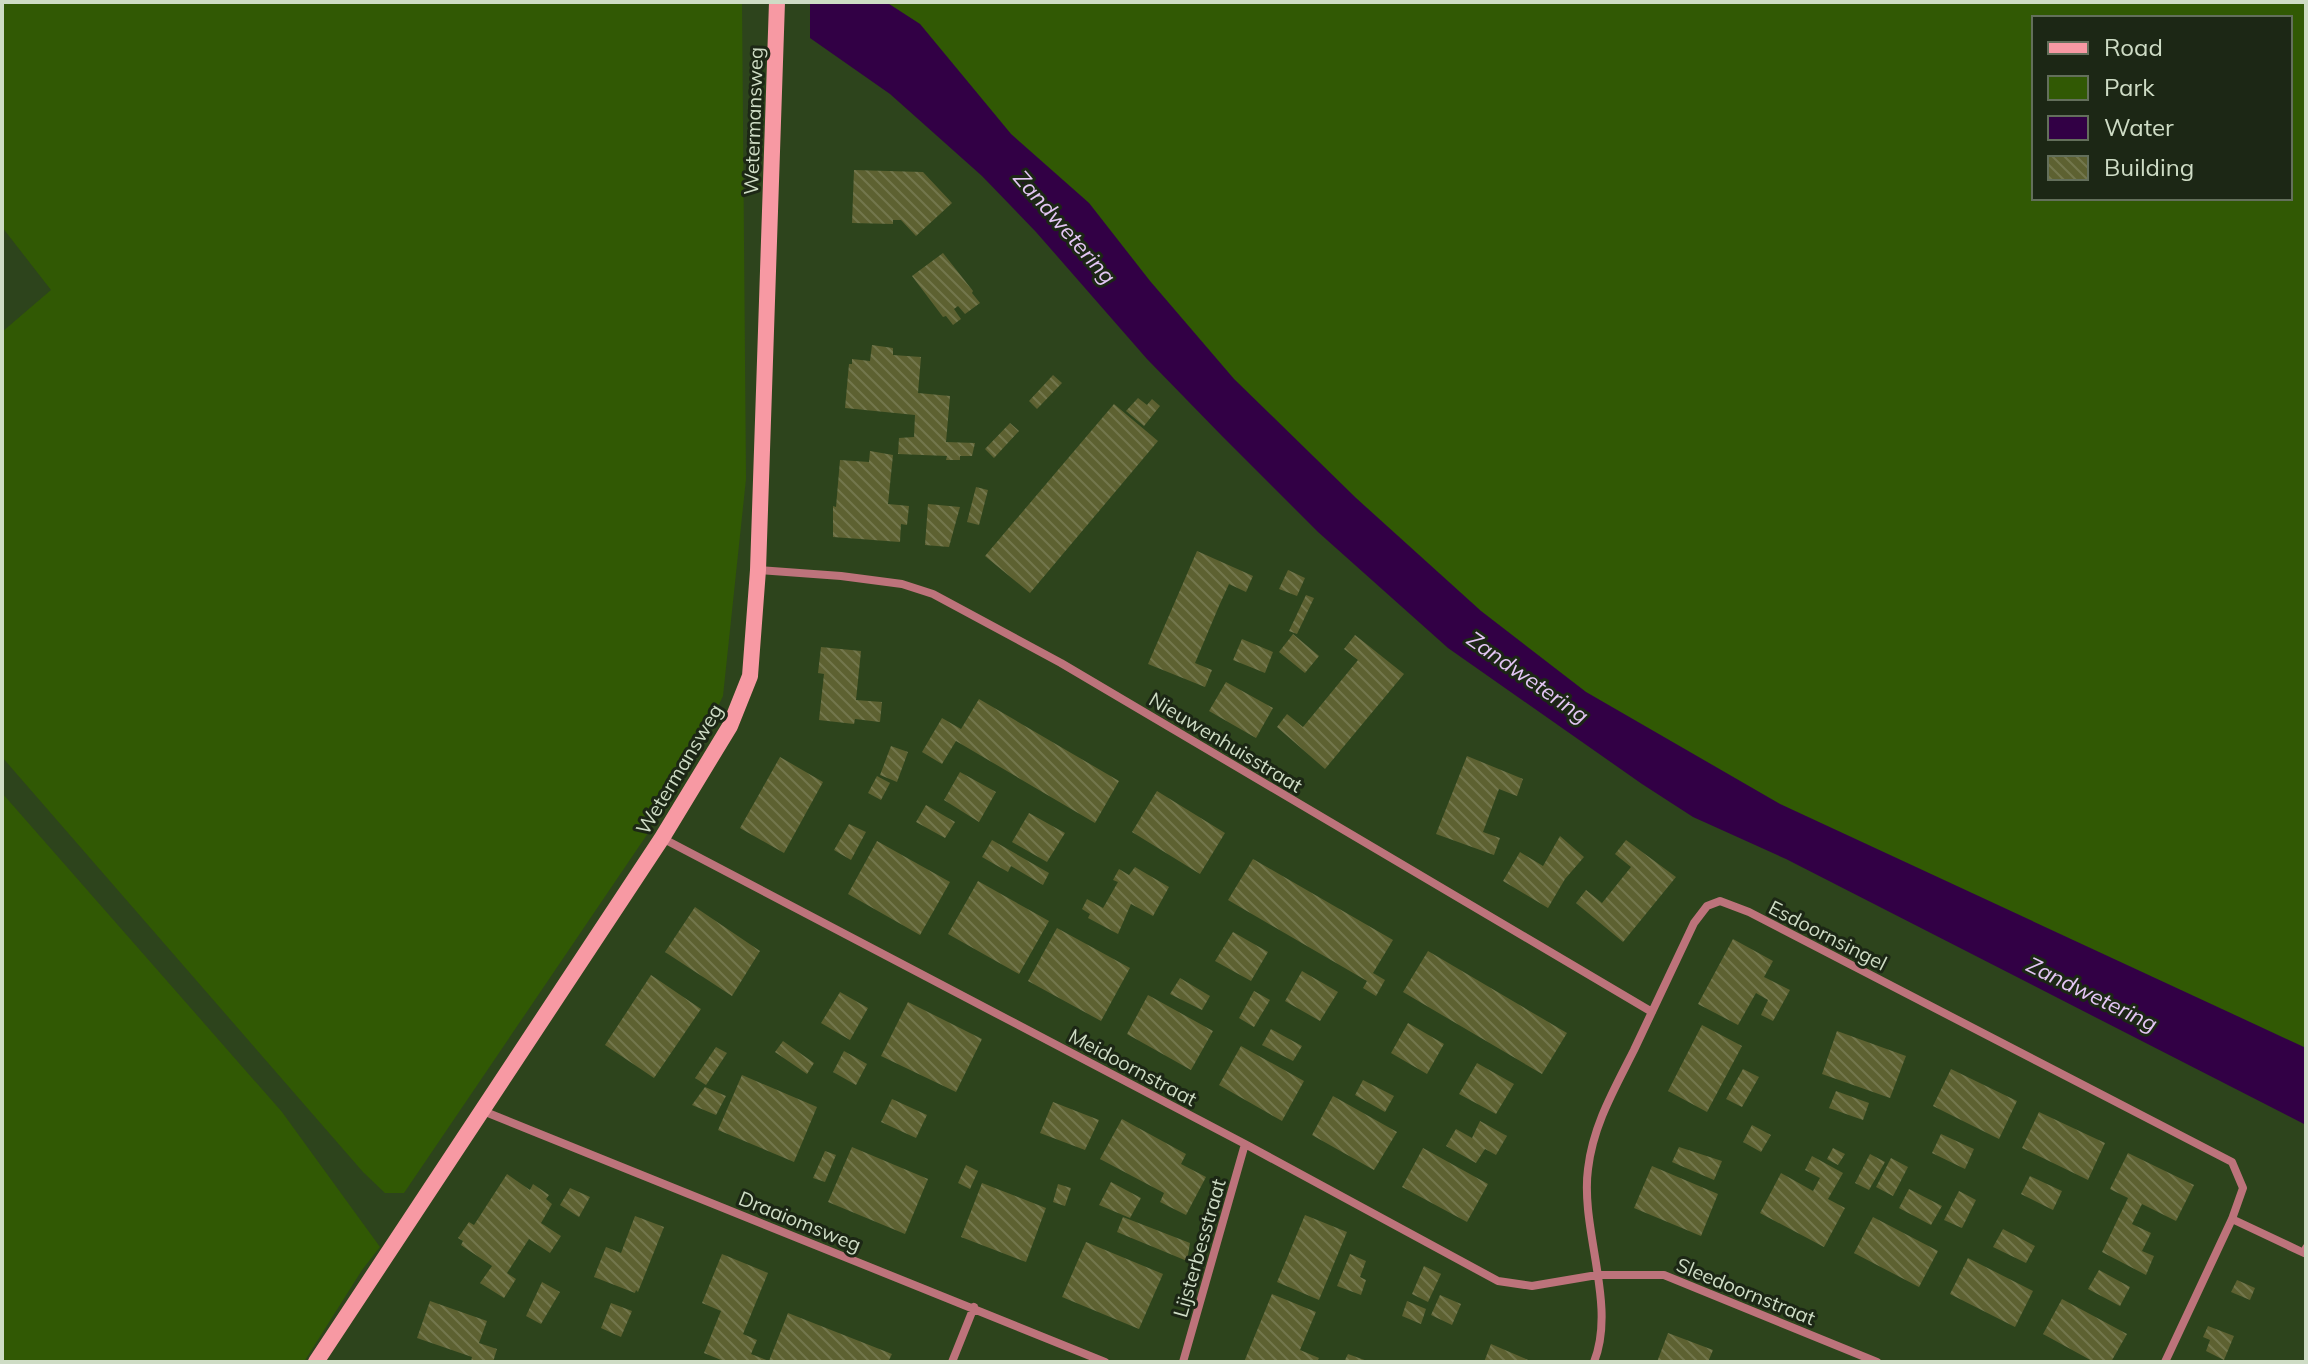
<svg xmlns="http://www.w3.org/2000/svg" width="2308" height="1364" viewBox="0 0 2308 1364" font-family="Mulish,sans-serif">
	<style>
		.green { fill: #315904; fill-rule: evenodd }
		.water { fill: #320045 }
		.building { fill: url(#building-back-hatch) }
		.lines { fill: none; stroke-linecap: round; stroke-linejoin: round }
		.street { stroke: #bd737b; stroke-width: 8 }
		.secondary { stroke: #f799a3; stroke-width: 16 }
		.labels { text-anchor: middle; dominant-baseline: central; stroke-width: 6; stroke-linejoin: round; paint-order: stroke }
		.street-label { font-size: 20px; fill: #cedcc5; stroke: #1c2715 }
		.water-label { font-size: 22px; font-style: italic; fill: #e4c6f5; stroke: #1c2715 }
	</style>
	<defs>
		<pattern id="building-back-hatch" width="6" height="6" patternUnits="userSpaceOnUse" patternTransform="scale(2)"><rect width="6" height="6" fill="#5d6131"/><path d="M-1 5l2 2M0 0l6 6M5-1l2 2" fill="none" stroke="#73774d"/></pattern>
	</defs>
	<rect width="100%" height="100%" fill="#2d441c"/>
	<path class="green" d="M2,2h740l4,477 -23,217 -41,87 -278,410h-19l-22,-21 -361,-415v-425l49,-42 -49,-63z
		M886,2h1420v1046l-526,-244 -194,-112 -105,-81 -125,-113 -122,-119 -84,-98 -61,-78 -78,-69 -91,-110zM2034,18h256v180h-256z
		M2,793l280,319 98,135 -18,23 -58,92h-302z"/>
	<path class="water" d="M810,2h76l34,22 91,110 78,69 61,78 84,98 122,119 125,113 105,81 194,112 526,244v77l-520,-266 -93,-42 -51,-33 -194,-136 -130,-116 -96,-96 -75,-77 -111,-127 -54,-56 -92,-82 -80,-56z"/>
	<path class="building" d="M854,170l69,2 29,31 -36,33 -15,-16h-8v4l-41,-1z
		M943,253l30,38 -1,2 8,10 -15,11 -7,-8 -4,3 7,10 -8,6 -7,-9 -3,1 -31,-41z
		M872,345l21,3v7l28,2 -3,36 32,3 -4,46 29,1 -3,13h-12v4h-14l1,-4 -49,-2 1,-16 15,-1 1,-22 -70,-7 4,-44h3v-5l18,2z
		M1053,375l9,8 -25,26 -8,-8z
		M1138,398l9,7 5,-6 8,7 -16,20 -18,-15z
		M1114,404l44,37 -128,152 -45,-37z
		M1010,423l9,8 -25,27 -9,-9z
		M870,451l23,4 -5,49 21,2 -2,19 -6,-1 -1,18 -67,-5v-31l3,1 4,-47 29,2z
		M976,487l12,3 -9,35 -12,-3z
		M928,504l32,3 -11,40 -24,-2z
		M1197,551l56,25 -7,16 -17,-8 -10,22 -24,57 17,7 -7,17 -57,-23z
		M1288,570l17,8 -8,18 -18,-7z
		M1306,595l8,3 -17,36 -8,-3z
		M1293,634l26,22 -14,17 -26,-21z
		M1355,635l49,39 -79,95 -48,-42 10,-13 16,13 55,-67 -14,-11z
		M1242,639l31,13 -8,21 -32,-13z
		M821,647l40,4 -5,49 26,2 -2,20 -25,-3 -1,5 -35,-4 5,-46 -6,-1z
		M1226,682l47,26 -17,30 -47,-27z
		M979,699l140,82 -24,42 -139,-82 -14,23 -20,-12 20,-34 19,11z
		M891,746l17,6 -11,30 -17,-7z
		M1467,756l56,23 -6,17 -18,-7 -16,43 17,6 -6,17 -58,-21z
		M780,757l43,25 -39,71 -44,-25z
		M960,772l36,20 -17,30 -35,-22z
		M877,776l13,7 -9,17 -13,-7z
		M1157,791l68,42 -25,41 -68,-42z
		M926,805l29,17 -10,16 -29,-16z
		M1029,813l36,20 -18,29 -35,-20z
		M849,824l17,8 -15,28 -17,-10z
		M1560,836l24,21 -19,22 -17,29 -45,-27 17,-29 23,14z
		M992,840l57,33 -6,12 -32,-19 -3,6 -26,-15z
		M1626,840l50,37 -53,65 -47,-39 10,-13 16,13 29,-36 -16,-13z
		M877,841l73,41 -30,53 -72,-41z
		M1253,859l140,81 -20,33 12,7 -9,16 -13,-8 4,-7 -139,-81z
		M1135,867l34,20 -16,29 -22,-12 -13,30 -30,-16 2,-4 -8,-5 5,-10 16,9 15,-26 -5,-2 6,-11 10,6z
		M978,881l71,40 -30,53 -71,-40z
		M695,907l65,44 -28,45 -67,-44z
		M1057,928l73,40 -29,53 -73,-40z
		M1233,932l35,20 -17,29 -36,-20z
		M1733,939l40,22 -9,16 26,13 -17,31 -12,-6 7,-15 -12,-7 -18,32 -40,-21z
		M1428,951l139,82 -25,41 -139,-82z
		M1302,971l36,21 -18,29 -35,-20z
		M651,975l50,34 -47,69 -49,-33z
		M1180,978l30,18 -8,14 -32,-16z
		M1254,991l16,9 -16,27 -15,-9z
		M840,992l28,16 -18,32 -29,-17z
		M1148,995l65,36 -22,39 -64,-36z
		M908,1002l74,37 -26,53 -75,-36z
		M1408,1023l36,21 -17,30 -36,-21z
		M1702,1025l40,21 -35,66 -39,-21z
		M1271,1029l31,17 -9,15 -31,-16z
		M1837,1031l69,25 -16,42 -68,-24z
		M783,1041l31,22 -7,11 -32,-22z
		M1241,1046l63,35 -22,40 -63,-36z
		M716,1047l11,6 -21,32 -11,-7z
		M844,1051l23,13 -11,21 -23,-13z
		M1477,1063l37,21 -18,30 -37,-20z
		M1743,1069l16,8 -17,30 -16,-8z
		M1951,1069l66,32 -18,38 -66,-33z
		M742,1075l75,32 -23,55 -76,-32z
		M1363,1080l31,16 -9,16 -30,-17z
		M705,1087l21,9 -10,19 -24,-10z
		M1836,1091l33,12 -6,17 -34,-12z
		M1333,1096l64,36 -23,38 -62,-35z
		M892,1099l35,16 -11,23 -35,-16z
		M1053,1102l46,18 -14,30 -45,-17z
		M2039,1112l66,31 -17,37 -66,-32z
		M1122,1119l64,35 -5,10 25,13 -20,38 -26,-13 4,-9 -64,-34z
		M1480,1121l27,15 -11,19 -11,-6 -9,14 -30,-17 10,-17 16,9z
		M1752,1125l19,10 -10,17 -18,-10z
		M1941,1134l33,15 -9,20 -33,-16z
		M852,1147l76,32 -23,55 -77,-32z
		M1679,1147l43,14 -8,19 -42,-18z
		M1423,1148l65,36 -21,38 -65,-35z
		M1833,1148l12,6 -7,11 -11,-6z
		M825,1151l11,4 -11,27 -12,-4z
		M2128,1153l66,32 -18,36 -34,-17 -10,20 19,9 -9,18 12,5 -8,19 -44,-23 26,-54 -18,-9z
		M1870,1154l15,8 -16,28 -14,-7z
		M1812,1156l31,17 -15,26 17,9 -21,39 -64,-34 21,-40 32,18 7,-13 -15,-8z
		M1891,1158l17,9 -15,29 -17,-9z
		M966,1165l12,6 -8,18 -12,-6z
		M1652,1166l66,28 -17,42 -67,-28z
		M507,1174l23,16 3,-6 16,11 -3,4 6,5 -11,19 20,13 -11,17 -21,-14 -22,34 9,6 -12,19 -24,-15 12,-17 -31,-21 2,-4 -5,-3 11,-16 5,3z
		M2030,1176l32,15 -9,19 -32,-16z
		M1111,1182l30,16 -11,20 -31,-13z
		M982,1183l64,25 -20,54 -65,-25z
		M1058,1184l13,4 -6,18 -12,-4z
		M570,1188l20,9 -11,20 -19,-12z
		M1909,1189l33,17 -11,19 -32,-17z
		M1959,1191l17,9 -14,28 -18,-8z
		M1305,1215l42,17 -28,68 -42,-18z
		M635,1216l29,11 -26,65 -2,-2 -1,3 -41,-16 12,-30 15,6z
		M1123,1217l67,26 -3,18 -70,-29z
		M1873,1217l65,34 -19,36 -65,-34z
		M2003,1229l32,17 -9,17 -33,-16z
		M1086,1242l77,32 -24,55 -77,-32z
		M722,1254l46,19 -25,61 14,6 -6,14 18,7 19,-48 104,41 -4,8h-162l-22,-9 17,-42 -19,-8z
		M1350,1254l16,7 -6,16 6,3 -5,15 -24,-9z
		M1968,1258l65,33 -18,36 -65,-33z
		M1424,1266l17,8 -13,28 -16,-8z
		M2099,1270l31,17 -10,19 -32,-17z
		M2237,1280l18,8 -5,12 -19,-8z
		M542,1282l18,10 -19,32 -15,-8z
		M1272,1294l44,18 -16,38 19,8 -2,4h-73z
		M1440,1295l21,9 -9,21 -21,-10z
		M2062,1299l65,35 -16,28h-17l-51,-28z
		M430,1301l57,20 -8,22 18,6 -4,13h-22l1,-5 -55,-19z
		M1407,1301l19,8 -5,15 -19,-8z
		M611,1303l21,8 -11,26 -20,-9z
		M2208,1326l26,10 -10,24 -18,-9 4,-11 -7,-3z
		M1668,1333l45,17 -5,12h-51z
		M1491,1344l42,18h-49z
		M1348,1354l22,8h-26z"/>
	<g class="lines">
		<path class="street" d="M758,570l83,6 61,8 31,10 128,69 591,349
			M662,838l583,306 253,137 34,5 65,-11h67l213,87
			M483,1111l622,251
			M2232,1219l72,34 2,-5
			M952,1362l22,-55
			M1183,1362l62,-218
			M1594,1362c23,-57 -14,-133 -6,-193 5,-44 27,-81 46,-119 20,-42 40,-85 60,-127l13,-17 13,-5 29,11 483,250 11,26 -11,31 -67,143"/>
		<path class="secondary" d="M316,1362l346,-524 68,-112 20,-50 8,-106 19,-568"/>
	</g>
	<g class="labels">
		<g class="street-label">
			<text transform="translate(753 121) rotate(-88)">Wetermansweg</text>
			<text transform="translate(1226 742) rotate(31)">Nieuwenhuisstraat</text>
			<text transform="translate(679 769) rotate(-59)">Wetermansweg</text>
			<text transform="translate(1828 935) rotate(27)">Esdoornsingel</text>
			<text transform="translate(1133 1067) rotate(28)">Meidoornstraat</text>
			<text transform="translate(800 1221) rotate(22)">Draaiomsweg</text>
			<text transform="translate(1199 1248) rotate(-74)">Lijsterbesstraat</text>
			<text transform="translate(1746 1291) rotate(22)">Sleedoornstraat</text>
		</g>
		<g class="water-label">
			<text transform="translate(1065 227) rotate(49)">Zandwetering</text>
			<text transform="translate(1528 677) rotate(35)">Zandwetering</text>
			<text transform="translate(2092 994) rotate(26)">Zandwetering</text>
		</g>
	</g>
	<rect width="2308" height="1364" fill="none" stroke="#cedcc5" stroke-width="8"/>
	<rect x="2032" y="16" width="260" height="184" fill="#1c2715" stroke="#636f5b" stroke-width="2"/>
	<rect x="2048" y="42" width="40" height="12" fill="#f799a3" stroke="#636f5b" stroke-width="2"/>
	<text x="2104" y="56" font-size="24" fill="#cedcc5">Road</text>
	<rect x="2048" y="76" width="40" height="24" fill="#315904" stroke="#636f5b" stroke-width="2"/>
	<text x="2104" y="96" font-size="24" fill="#cedcc5">Park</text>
	<rect x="2048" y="116" width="40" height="24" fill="#320045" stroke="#636f5b" stroke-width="2"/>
	<text x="2104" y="136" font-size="24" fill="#cedcc5">Water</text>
	<rect x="2048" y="156" width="40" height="24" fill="url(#building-back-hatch)" stroke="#636f5b" stroke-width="2"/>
	<text x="2104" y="176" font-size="24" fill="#cedcc5">Building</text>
</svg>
